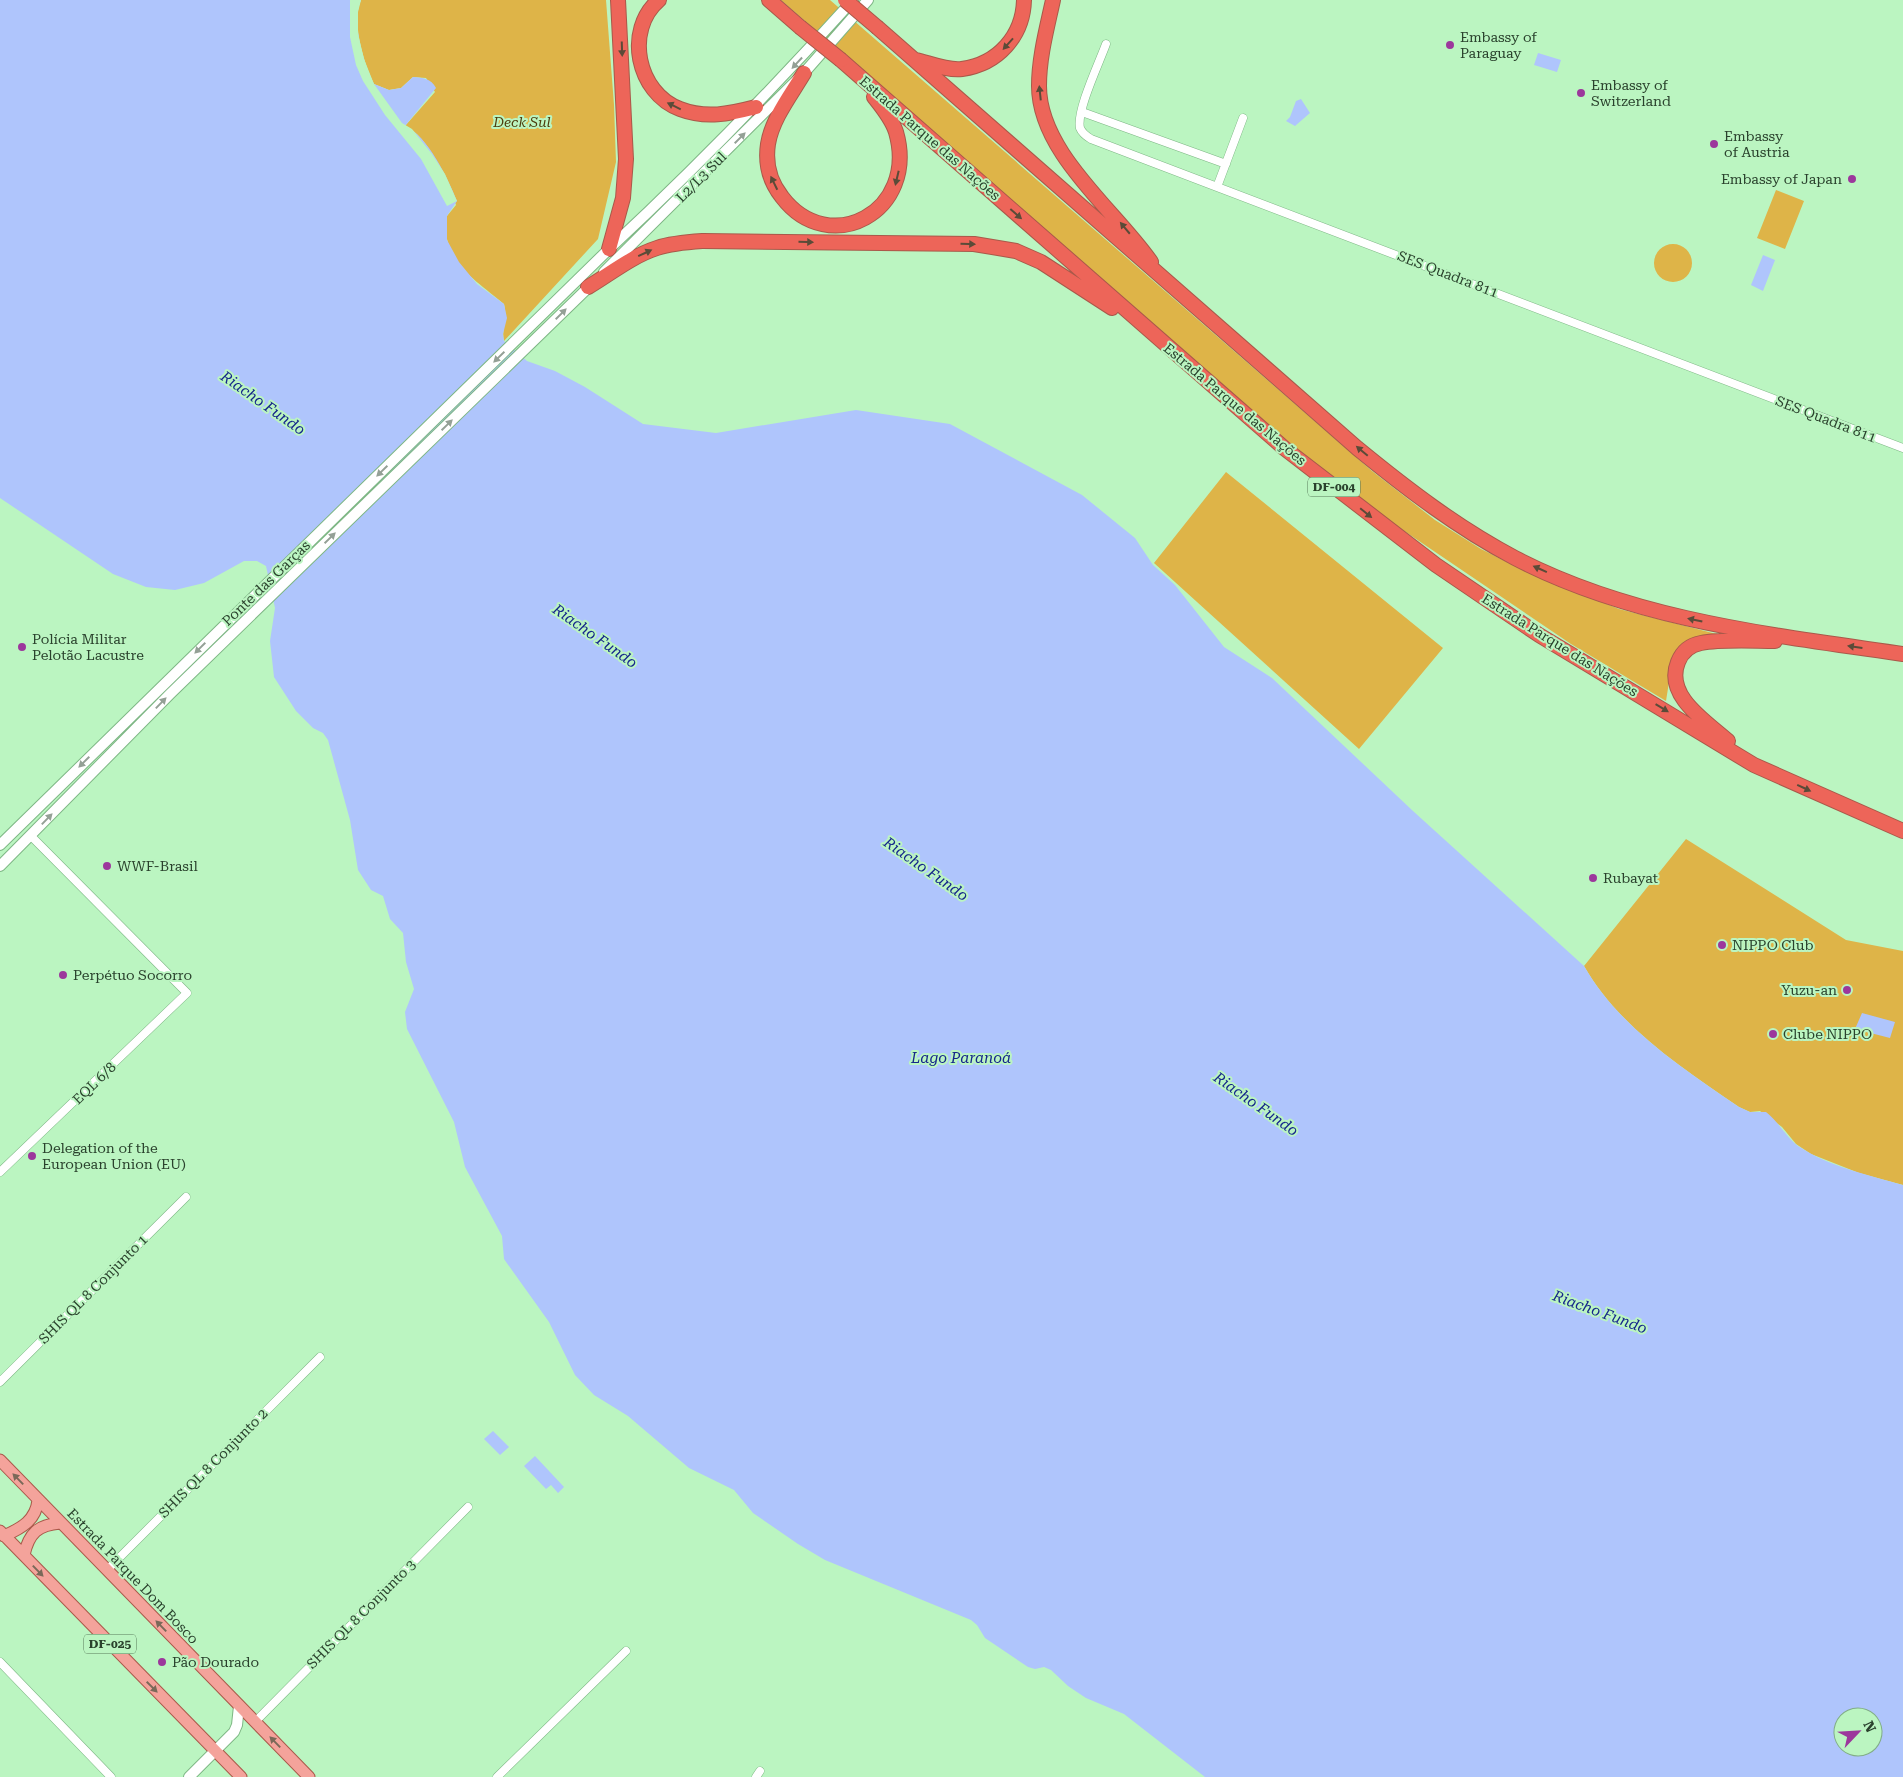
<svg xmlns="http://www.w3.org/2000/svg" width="1903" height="1777" viewBox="0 0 1903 1777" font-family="'Roboto Serif',serif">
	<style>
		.green { fill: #deb448 }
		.water { fill: #afc5fc; fill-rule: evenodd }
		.pier { fill: #bbf5c1 }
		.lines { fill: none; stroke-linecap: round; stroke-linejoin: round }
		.street-casing { stroke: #7eb785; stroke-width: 9 }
		.secondary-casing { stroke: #7eb785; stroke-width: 12 }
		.primary-casing { stroke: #a9594a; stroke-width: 13 }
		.highway-casing { stroke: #a9594a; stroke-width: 16 }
		.street { stroke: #fff; stroke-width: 8 }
		.secondary { stroke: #fff; stroke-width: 10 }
		.primary { stroke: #f4a39b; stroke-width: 11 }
		.highway { stroke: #ed6559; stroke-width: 14 }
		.highway-bridge-casing { stroke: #a9594a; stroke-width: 16; stroke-linecap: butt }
		.highway-bridge { stroke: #ed6559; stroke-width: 14 }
		.oneway { fill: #5b4b38 }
		.oneway2 { fill: #94a096 }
		.oneway3 { fill: #7b6959 }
		.poi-dot { fill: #9c379c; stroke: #bbf5c1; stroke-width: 2 }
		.labels { text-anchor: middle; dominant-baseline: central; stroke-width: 4; stroke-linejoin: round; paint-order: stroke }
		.shield { fill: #bbf5c1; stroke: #567859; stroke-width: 1 }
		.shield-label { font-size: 12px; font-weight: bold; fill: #2a422d }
		.poi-label { font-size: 14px; fill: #2a422d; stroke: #bbf5c1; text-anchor: start }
		.park-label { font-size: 14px; font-style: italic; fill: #4e3d0e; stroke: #bbf5c1 }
		.street-label { font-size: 14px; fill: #2a422d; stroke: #bbf5c1 }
		.water-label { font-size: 15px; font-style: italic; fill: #15268b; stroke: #bbf5c1 }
	</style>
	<rect width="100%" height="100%" fill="#bbf5c1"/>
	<path class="green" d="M361,0h245l8,105 2,57 -18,77 -94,102c-3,-14 4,-20 0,-37 -21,-18 -50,-35 -57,-65 -1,-7 0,-16 0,-23l9,-11c-8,-23 -28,-70 -51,-79l30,-34 -9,-14 -13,-1 -12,11 -12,2 -15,-6c-10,-20 -23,-63 -13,-84z
		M781,0h49l542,471 63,49 46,29 32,16 106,44 113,29 -33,-2 -26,21 -7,44 -95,-57 -183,-124 -143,-112z
		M1776,190l28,11 -19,48 -28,-11z
		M1654 263a19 19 0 1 1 38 0a19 19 0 1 1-38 0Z
		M1226,472l217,176 -84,101 -205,-186z
		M1686,839l160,101 57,11v234l-44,-12 -48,-19 -15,-10 -14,-17 -22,-16 -10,1 -11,-5c-57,-39 -120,-80 -155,-141z"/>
	<path class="water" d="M0,0h361c-10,21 2,64 13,84l15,6 12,-2 12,-11c10,1 18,1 23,11l-31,38c23,10 43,53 52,75l-10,15v24l12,22 18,22 27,20 3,14 -4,16 1,7 23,20 28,10 30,16 58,37 73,9 140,-23 94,14 132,71 53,43 18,27 22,20 49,62 48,31 141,133 171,155c35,61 98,102 155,141l11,5h16c12,9 20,25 32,34 30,20 70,29 105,39v592h-698l-81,-63 -38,-16 -18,-12 -17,-16 -7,-3 -9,2 -7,-2 -43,-29 -8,-13 -6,-5 -146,-60 -27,-16 -45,-31 -19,-23 -45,-22 -61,-52 -34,-21 -19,-20 -26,-53 -45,-63 -2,-23 -37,-69 -11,-45 -47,-93 -2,-17 9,-23 -8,-27 -3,-29 -13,-14 -7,-23 -12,-6 -13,-20 -8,-50 -22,-80 -5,-7 -10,-5 -17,-17 -22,-34 -4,-36 5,-33 -9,-42 -9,-5h-13l-40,22 -29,7 -29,-3 -33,-13 -113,-76zM1843,1717h30v30h-30z
		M1538,53l23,7 -4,12 -23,-7z
		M1301,99l9,14 -15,13 -9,-5 4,-4 6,-16z
		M1763,255l12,5 -12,31 -12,-6z
		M1862,1013l33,9 -5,16 -35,-9z
		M493,1431l16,16 -9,8 -16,-16z
		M535,1456l29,31 -6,6 -7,-8 -5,4 -22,-23z"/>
	<path class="pier" d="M350,0h11l-3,12v22l6,25 10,25 28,39 10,6 20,25 13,20 12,27 -10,5 -26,-47 -36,-44 -22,-34 -7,-16 -6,-28z"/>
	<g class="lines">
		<g class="street-casing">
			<path id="street" d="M1106,44c-6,17 -30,67 -26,84 2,5 6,8 11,11l812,309
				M1082,112l144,52
				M1217,187l26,-69
				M0,1172l187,-179 -156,-157
				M0,1382l186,-185
				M107,1570l213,-213
				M0,1662l111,115
				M255,1722l213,-215
				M497,1777l129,-126
				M756,1777l4,-6"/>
		</g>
		<g class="secondary-casing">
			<path id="secondary" d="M604,272l200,-199 64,-73
				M0,845l609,-596c86,-80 165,-161 244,-249
				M0,866l170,-172 422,-410
				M189,1777l45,-45 3,-7 2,-19"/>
		</g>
		<g class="primary-casing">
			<path id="primary" d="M0,1460l309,317
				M0,1531l241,246
				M4,1536c18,-8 32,-16 34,-36
				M24,1555c5,-22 14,-30 36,-32"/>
		</g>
		<g class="highway-casing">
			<path id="highway" d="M659,0c-35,30 -22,93 21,109 26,10 49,5 76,-2
				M769,0l31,27
				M1053,0c-6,28 -14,57 -14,86 0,67 77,125 112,176
				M878,28l479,420c50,41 101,80 158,110 119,62 257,77 388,96
				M841,60l443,388 152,117 103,70 215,130 149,66
				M916,60c13,3 32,11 46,9 36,-5 61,-33 62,-69
				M804,73c-13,22 -32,46 -36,71 -3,20 2,38 14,53 47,62 137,15 114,-65 -4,-13 -14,-25 -22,-35
				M609,249l14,-51 3,-39 -8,-159
				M588,287c22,-13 44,-31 69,-39 15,-5 31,-6 46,-7l271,3 42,7 25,11 71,46
				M1728,741c-21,-19 -64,-45 -50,-79 4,-10 12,-17 23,-19 20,-4 52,-2 74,-2"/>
		</g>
		<use href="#street" class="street"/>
		<use href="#secondary" class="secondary"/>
		<use href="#primary" class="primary"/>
		<use href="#highway" class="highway"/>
		<g class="highway-bridge-casing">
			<path id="highway-bridge" d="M845,0l33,28
				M800,27l41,33"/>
		</g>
		<use href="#highway-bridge" class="highway-bridge"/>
	</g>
	<defs><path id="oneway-solid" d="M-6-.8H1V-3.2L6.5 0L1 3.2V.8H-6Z" transform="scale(1.25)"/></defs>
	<g class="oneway">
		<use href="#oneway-solid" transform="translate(1008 44) rotate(132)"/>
		<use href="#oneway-solid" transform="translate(622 49) rotate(88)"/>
		<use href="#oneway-solid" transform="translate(1040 93) rotate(-96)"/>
		<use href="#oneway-solid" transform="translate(674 106) rotate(-154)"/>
		<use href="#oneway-solid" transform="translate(897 178) rotate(103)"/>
		<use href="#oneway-solid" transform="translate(774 183) rotate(-116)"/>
		<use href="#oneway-solid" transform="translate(1016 214) rotate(41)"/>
		<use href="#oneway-solid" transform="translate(1125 228) rotate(-130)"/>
		<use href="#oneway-solid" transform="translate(806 242) rotate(1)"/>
		<use href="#oneway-solid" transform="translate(968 244) rotate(2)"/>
		<use href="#oneway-solid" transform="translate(645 253) rotate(-25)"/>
		<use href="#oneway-solid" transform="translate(1362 451) rotate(-140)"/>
		<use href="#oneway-solid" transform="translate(1366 513) rotate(39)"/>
		<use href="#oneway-solid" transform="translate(1540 569) rotate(-156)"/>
		<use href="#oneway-solid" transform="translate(1695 620) rotate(-168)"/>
		<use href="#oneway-solid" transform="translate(1855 647) rotate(-172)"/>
		<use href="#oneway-solid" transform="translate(1662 708) rotate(31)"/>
		<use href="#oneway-solid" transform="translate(1804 788) rotate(25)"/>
	</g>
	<g class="oneway2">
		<use href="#oneway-solid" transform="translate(797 63) rotate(133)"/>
		<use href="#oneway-solid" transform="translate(740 138) rotate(-45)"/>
		<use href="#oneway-solid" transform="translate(561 314) rotate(-45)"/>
		<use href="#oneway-solid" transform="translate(499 357) rotate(136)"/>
		<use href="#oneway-solid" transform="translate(447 425) rotate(-44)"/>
		<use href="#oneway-solid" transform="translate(382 471) rotate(136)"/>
		<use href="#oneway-solid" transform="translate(330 538) rotate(-44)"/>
		<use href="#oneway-solid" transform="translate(200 648) rotate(135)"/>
		<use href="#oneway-solid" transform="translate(161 703) rotate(-46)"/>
		<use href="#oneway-solid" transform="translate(84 762) rotate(135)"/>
		<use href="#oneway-solid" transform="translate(47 819) rotate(-46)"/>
	</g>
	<g class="oneway3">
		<use href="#oneway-solid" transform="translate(18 1479) rotate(-134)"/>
		<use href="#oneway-solid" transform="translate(38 1571) rotate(46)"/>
		<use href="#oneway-solid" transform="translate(161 1626) rotate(-134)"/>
		<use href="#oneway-solid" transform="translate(152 1687) rotate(45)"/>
		<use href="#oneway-solid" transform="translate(275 1742) rotate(-134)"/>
	</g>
	<g class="poi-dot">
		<circle cx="1450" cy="45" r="5"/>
		<circle cx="1581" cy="93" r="5"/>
		<circle cx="1714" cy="144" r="5"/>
		<circle cx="1852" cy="179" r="5"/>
		<circle cx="22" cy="647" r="5"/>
		<circle cx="107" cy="866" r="5"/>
		<circle cx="1593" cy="878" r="5"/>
		<circle cx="1722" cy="945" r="5"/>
		<circle cx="63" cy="975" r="5"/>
		<circle cx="1847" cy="990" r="5"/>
		<circle cx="1773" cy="1034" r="5"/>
		<circle cx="32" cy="1156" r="5"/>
		<circle cx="162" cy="1662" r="5"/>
	</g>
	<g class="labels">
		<g class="shield">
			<rect x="1308" y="477.5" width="52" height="19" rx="4"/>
			<rect x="84" y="1634.5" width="52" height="19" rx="4"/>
		</g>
		<g class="shield-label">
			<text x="1334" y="487">DF-004</text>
			<text x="110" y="1644">DF-025</text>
		</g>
		<g class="poi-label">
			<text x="1460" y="37">Embassy of<tspan x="1460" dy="16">Paraguay</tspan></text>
			<text x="1591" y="85">Embassy of<tspan x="1591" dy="16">Switzerland</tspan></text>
			<text x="1724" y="136">Embassy<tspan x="1724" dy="16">of Austria</tspan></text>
			<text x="1842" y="179" text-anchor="end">Embassy of Japan</text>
			<text x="32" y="639">Polícia Militar<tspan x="32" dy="16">Pelotão Lacustre</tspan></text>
			<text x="117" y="866">WWF-Brasil</text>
			<text x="1603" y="878">Rubayat</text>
			<text x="1732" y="945">NIPPO Club</text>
			<text x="73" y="975">Perpétuo Socorro</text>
			<text x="1837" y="990" text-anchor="end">Yuzu-an</text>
			<text x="1783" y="1034">Clube NIPPO</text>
			<text x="42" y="1148">Delegation of the<tspan x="42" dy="16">European Union (EU)</tspan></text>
			<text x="172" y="1662">Pão Dourado</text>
		</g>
		<g class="park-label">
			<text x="522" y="122">Deck Sul</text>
		</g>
		<g class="street-label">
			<text transform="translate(930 138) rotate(41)">Estrada Parque das Nações</text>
			<text transform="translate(701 177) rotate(-45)">L2/L3 Sul</text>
			<text transform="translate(1448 274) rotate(21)">SES Quadra 811</text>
			<text transform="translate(1235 404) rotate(40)">Estrada Parque das Nações</text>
			<text transform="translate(1826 419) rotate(21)">SES Quadra 811</text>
			<text transform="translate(266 583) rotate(-44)">Ponte das Garças</text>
			<text transform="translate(1560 645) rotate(32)">Estrada Parque das Nações</text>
			<text transform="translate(94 1083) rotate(-44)">EQL 6/8</text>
			<text transform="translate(93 1289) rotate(-45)">SHIS QL 8 Conjunto 1</text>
			<text transform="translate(213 1463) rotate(-45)">SHIS QL 8 Conjunto 2</text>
			<text transform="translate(133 1576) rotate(46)">Estrada Parque Dom Bosco</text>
			<text transform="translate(361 1614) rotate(-45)">SHIS QL 8 Conjunto 3</text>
		</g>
		<g class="water-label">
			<text transform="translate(263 403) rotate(35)">Riacho Fundo</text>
			<text transform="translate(595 636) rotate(35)">Riacho Fundo</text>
			<text transform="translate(926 869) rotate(35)">Riacho Fundo</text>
			<text x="961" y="1058">Lago Paranoá</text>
			<text transform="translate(1256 1104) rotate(35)">Riacho Fundo</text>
			<text transform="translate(1600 1312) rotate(20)">Riacho Fundo</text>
		</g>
	</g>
	<g transform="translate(1858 1732) rotate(65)"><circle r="24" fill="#bbf5c1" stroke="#81ad86"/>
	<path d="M0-4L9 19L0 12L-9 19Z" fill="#9c379c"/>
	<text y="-8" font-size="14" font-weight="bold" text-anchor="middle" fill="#2a422d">N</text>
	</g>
</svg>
